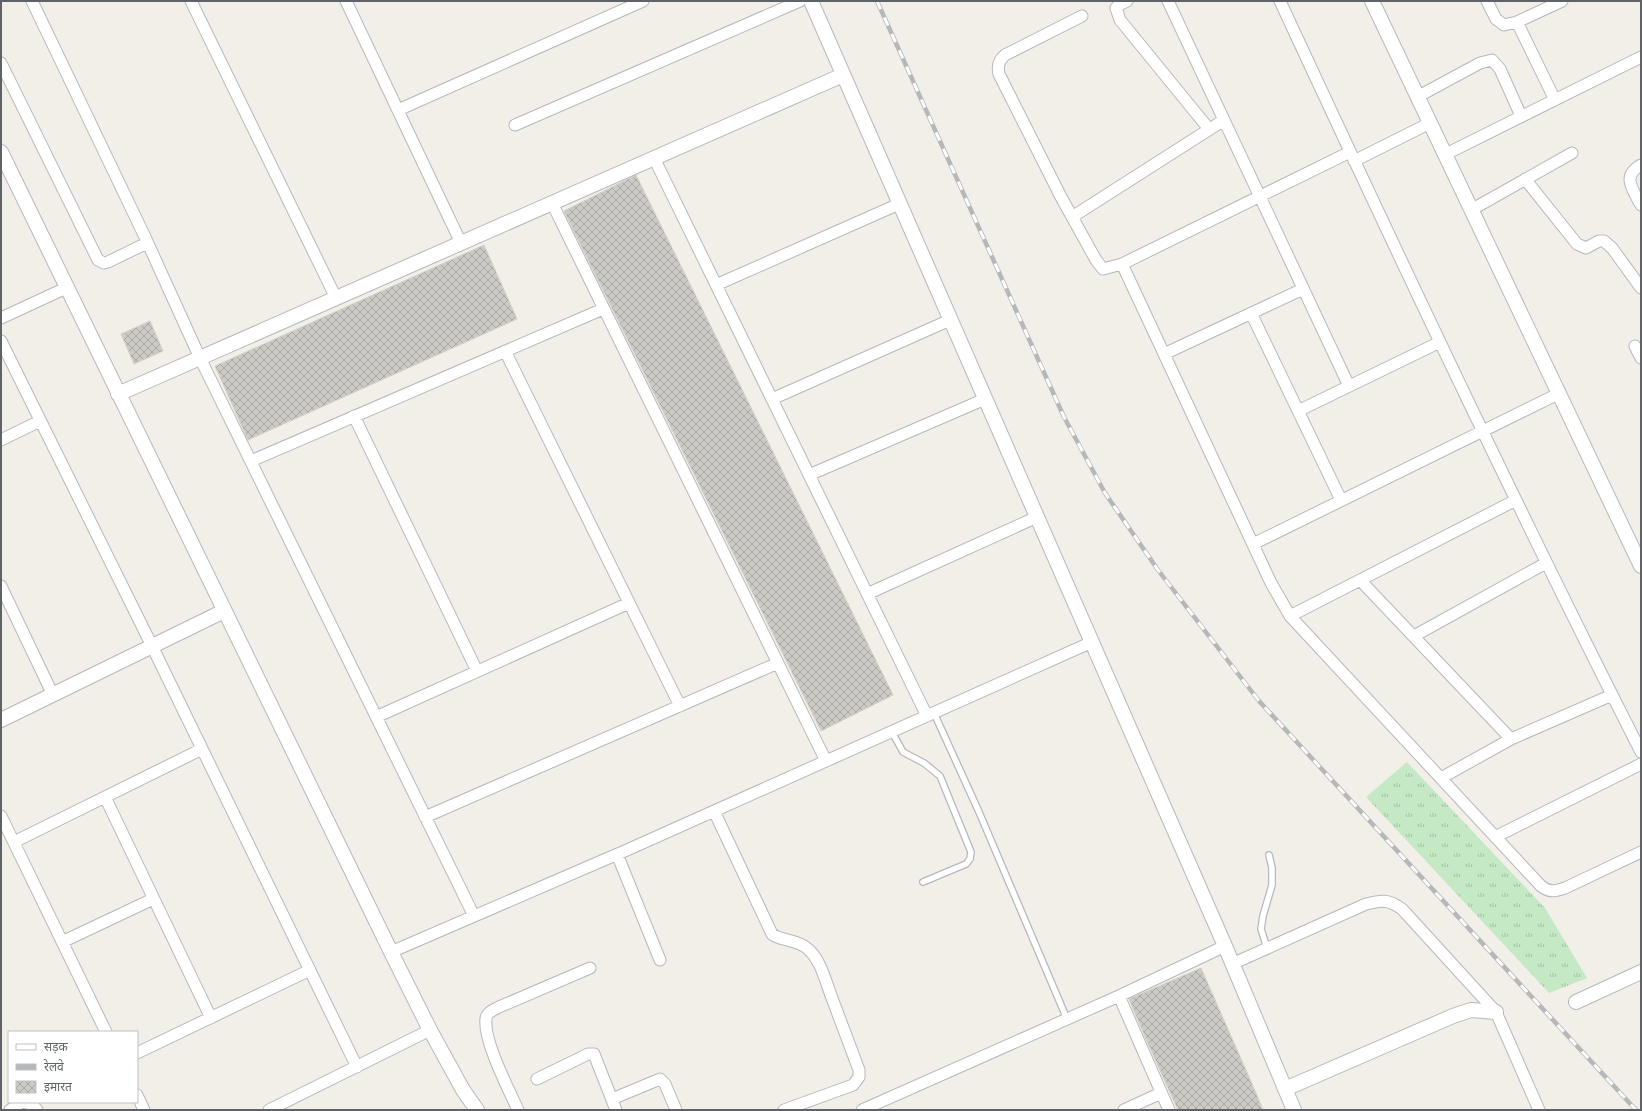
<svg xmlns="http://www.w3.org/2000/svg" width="1642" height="1111" viewBox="0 0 1642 1111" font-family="'Titillium Web','Noto Sans Devanagari',sans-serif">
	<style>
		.grass { fill: url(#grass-tufts) }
		.building { fill: url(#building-cross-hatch); stroke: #d6d1c6 }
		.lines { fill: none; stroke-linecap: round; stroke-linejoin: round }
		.service-casing { stroke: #b5b8bc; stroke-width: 8 }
		.minor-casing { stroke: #b5b8bc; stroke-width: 13 }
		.tertiary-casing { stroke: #b5b8bc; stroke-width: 16 }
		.service { stroke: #fff; stroke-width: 5.5 }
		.minor { stroke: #fff; stroke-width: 11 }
		.tertiary { stroke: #fff; stroke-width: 14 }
		.rail-casing { stroke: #b6b7b8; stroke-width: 4.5 }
		.rail { stroke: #fff; stroke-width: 3; stroke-dasharray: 9; stroke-linecap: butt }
	</style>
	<defs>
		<pattern id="grass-tufts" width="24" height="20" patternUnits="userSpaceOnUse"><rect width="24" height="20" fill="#c5e8c5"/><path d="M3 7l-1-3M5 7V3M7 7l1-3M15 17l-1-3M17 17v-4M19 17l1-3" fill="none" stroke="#a3c0a4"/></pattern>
		<pattern id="building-cross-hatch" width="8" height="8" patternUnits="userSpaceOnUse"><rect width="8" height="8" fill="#cccac5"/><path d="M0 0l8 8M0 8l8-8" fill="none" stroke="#a9a8a4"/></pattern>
	</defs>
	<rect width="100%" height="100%" fill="#f1efe8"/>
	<path class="grass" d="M1407,762l138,146 42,70 -38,15 -183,-196z"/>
	<path class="building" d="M636,175l257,520 -72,36 -257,-520z
		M484,245l33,74 -269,121 -33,-74z
		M150,321l13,30 -29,13 -13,-30z
		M1201,968l52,118 10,24h-85l-32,-71 -17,-40z"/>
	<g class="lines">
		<g class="service-casing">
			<path id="service" d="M934,713l45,99 88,207
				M892,732l11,20 21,11 16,13 31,76 -1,7 -4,5 -43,18
				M1267,948l-6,-19 2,-13 9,-31v-17l-3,-13"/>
		</g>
		<g class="minor-casing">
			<path id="minor" d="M32,1l113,236 55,121 274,558
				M191,1l145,297
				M346,1l115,242
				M1127,1l-8,4 -3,3 4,12 89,109
				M1168,1l181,385
				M1280,1c117,252 235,503 361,751
				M1487,1l9,18 8,6 13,-3 45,-21
				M1082,16l-77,39c-6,5 -8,11 -6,19l62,123 35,63 7,9 19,-5 228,-112
				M1517,22l38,78
				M1,63l97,197 6,3 4,-1 39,-19
				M1417,97l63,-34 12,-3 8,9 21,47
				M398,110l245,-109
				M515,125l285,-124
				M1444,155l197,-98
				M654,158l273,558
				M1354,161l76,-38
				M1641,165c-20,11 -8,25 0,40
				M1525,179l52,65 9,4 13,-7h5l8,7 29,40
				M552,203l274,558
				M1471,210l101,-57
				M1072,217l152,-97
				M1122,264l149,319 19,33 251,270c9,7 14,5 24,2l76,-36
				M716,285l183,-81
				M1251,313l90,187
				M1,318l65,-30
				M1,341l151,305 205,421
				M1635,346l6,12
				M505,351l175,355
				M1164,354l139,-65
				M772,399l178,-79
				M1298,411l142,-69
				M354,416l123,255
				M1,440l39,-19
				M251,461l352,-152
				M809,475l176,-76
				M1253,544l307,-151
				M1360,580l151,159
				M1,586l52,109
				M867,594l170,-77
				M1290,616l226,-116
				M1414,636l132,-73
				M376,717l253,-114
				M1441,778l70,-39 101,-44
				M105,797l106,221
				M714,811l58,123c8,7 25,5 36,15 13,11 18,34 24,49 9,24 18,48 27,72v7l-6,8 -69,25
				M1,816l105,216
				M425,817l353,-154
				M1495,837l146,-73
				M14,842l188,-93
				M617,854l43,106
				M62,942l91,-43
				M391,952l236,-102 465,-208
				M1232,964l134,-60c16,-4 22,-5 36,5l94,103 43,98
				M1119,996l50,114
				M137,1053l173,-83
				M537,1079l51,-25h6l22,56
				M137,1095l7,15
				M612,1099l48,-20 5,5 11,26
				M10,1110l12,-8 10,2 5,6
				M269,1110l161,-80
				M518,1110c-9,-20 -35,-70 -32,-91 0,-6 7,-9 13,-12l91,-39
				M862,1110l257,-114 106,-50
				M1124,1110l37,-17"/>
		</g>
		<g class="tertiary-casing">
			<path id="tertiary" d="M811,1l414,945 69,164
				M1372,1l269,565
				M1,152l390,800 39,78 33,60 14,20
				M118,394l725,-319
				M1,720l223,-109
				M1576,1002l65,-30
				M1285,1089l168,-73 18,-6 25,2"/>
		</g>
		<use href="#service" class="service"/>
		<use href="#minor" class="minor"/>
		<use href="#tertiary" class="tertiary"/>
		<g class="rail-casing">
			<path id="rail" d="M877,1l187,416 41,76 53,77 101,131 377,409"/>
		</g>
		<use href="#rail" class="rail"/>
	</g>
	<rect width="1642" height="1111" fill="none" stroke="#5f6368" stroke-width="4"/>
	<rect x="8" y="1031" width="130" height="72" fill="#ffffff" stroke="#bfc1c3"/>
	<rect x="16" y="1044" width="20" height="6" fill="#ffffff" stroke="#bfc1c3"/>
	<text x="44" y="1051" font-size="12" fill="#5f6368">सड़क</text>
	<rect x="16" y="1064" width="20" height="6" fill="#b6b7b8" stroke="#bfc1c3"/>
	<text x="44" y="1071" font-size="12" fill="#5f6368">रेलवे</text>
	<rect x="16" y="1081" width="20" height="12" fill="url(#building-cross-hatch)" stroke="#bfc1c3"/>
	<text x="44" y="1091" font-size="12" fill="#5f6368">इमारत</text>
</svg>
